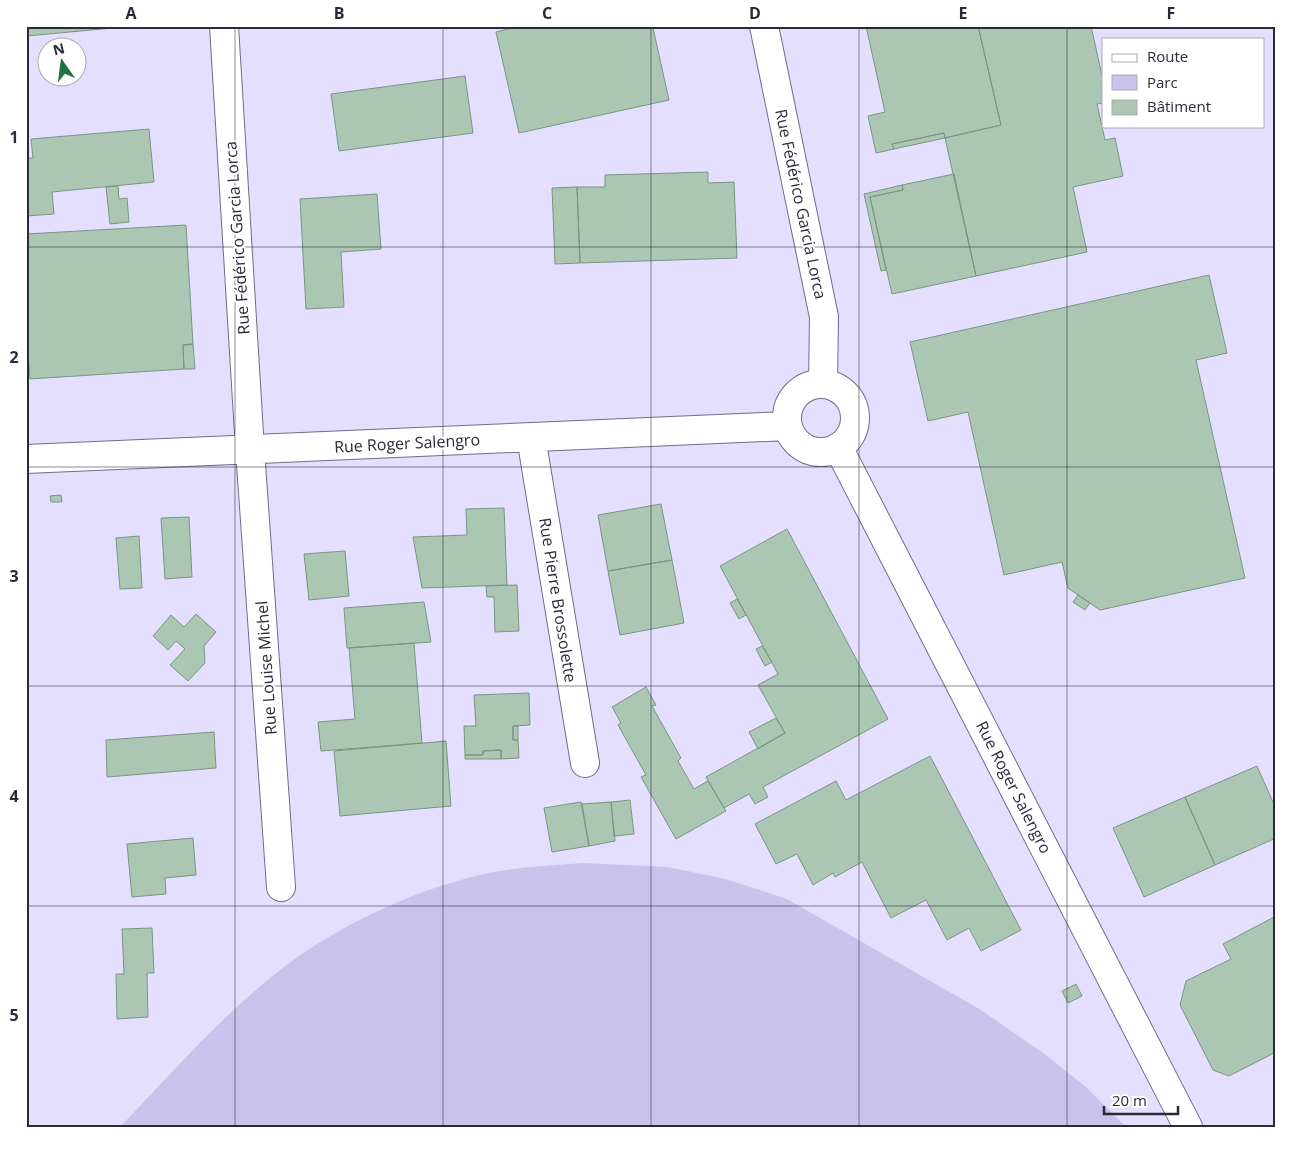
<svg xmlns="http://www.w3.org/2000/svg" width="1302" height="1153" viewBox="0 0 1302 1153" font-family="'Open Sans',sans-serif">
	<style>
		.green { fill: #c9c2eb }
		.building { fill: #abc7b3; stroke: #7a9582 }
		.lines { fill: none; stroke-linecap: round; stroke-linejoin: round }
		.minor-casing { stroke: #716c87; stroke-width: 30 }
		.minor { stroke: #fff; stroke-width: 28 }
		.grid { fill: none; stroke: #2c2a36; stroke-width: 1; stroke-opacity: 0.55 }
		.labels { text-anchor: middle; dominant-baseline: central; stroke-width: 4; stroke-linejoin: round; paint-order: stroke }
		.street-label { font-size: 16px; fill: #2c2a36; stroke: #fff }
		.neatline { fill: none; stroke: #2c2a36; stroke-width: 2 }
		.grid-label { font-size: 16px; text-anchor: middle; font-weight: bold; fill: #2c2a36 }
	</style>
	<rect width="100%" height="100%" fill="#e4dffe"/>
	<path class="green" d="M585,863l83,4 57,12 62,20 194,111 65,45 41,33 39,39h-1006c53,-55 110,-121 172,-166 58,-42 142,-80 214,-91 26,-4 53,-5 79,-7z"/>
	<path class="building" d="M26,26h108l-107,10z
		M520,26h143l-10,2 16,72 -150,33 -23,-101z
		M866,26h112l23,99 -56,13 -1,-5 -52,11 2,5 -18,4 -8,-37 17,-4z
		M978,26h113l12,54v23l-6,1 8,36 10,-2 8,38 -50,11 14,65 -111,24 -31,-138 56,-13z
		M465,76l8,57 -134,18 -8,-57z
		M149,129l5,53 -102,10 2,22 -28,2v-58h7l-2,-19z
		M944,133l1,5 -51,11 -2,-5z
		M708,172v11l26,-1 3,76 -157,5 -3,-76h28v-12z
		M954,174l22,102 -84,18 -22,-97 33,-7 -1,-5z
		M902,185l1,5 -33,7 16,73 -5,1 -17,-77z
		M118,186l1,13 8,-1 2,24 -19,2 -4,-37z
		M577,187l3,76 -25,1 -3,-76z
		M377,194l4,55 -40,3 3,55 -38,2 -6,-110z
		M186,225l7,119 -10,1 1,24 -154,10 -4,-56v-89z
		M1209,275l18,78 -31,7 49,218 -145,32 -32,-22 -6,-26 -58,13 -36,-163 -40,9 -18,-79z
		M193,344l2,25h-11l-1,-24z
		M61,495l1,7h-11l-1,-6z
		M661,504l11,56 -64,11 -10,-56z
		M504,508l3,77 -85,3 -9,-51 54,-2 -1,-26z
		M189,517l3,60 -27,2 -4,-61z
		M787,529l101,190 -125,68 5,10 -13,7 -6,-10 -25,14 -18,-31 79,-44 -27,-48 20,-11 -58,-108z
		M139,536l3,52 -22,1 -4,-51z
		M345,551l4,45 -40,4 -5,-46z
		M672,560l12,63 -64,12 -12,-64z
		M517,585l2,46 -24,1 -1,-35h-7l-1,-11z
		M1078,595l12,8 -5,7 -12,-8z
		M737,599l9,16 -7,4 -9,-16z
		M424,602l7,40 -84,6 -3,-40z
		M196,614l20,18 -12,14 1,17 -17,18 -18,-16 15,-16 -9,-8 -8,9 -15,-14 18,-21 13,12z
		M414,643l8,100 -101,8 -3,-29 37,-3 -6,-71z
		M762,646l10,16 -7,4 -9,-17z
		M646,687l10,18 -4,1 29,52 -3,3 16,28 14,-8 18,30 -50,28 -35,-62 5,-2 -28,-50 3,-2 -9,-16z
		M529,693l1,32 -17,1v14h5l1,18 -18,1v-9l-18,1v4h-18l-1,-29h12l-2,-31z
		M776,718l9,15 -27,16 -9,-17z
		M513,726h5v14h-5z
		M214,732l2,36 -109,9 -1,-37z
		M446,741l5,65 -111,10 -6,-65z
		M501,750v9h-36v-4h18v-4z
		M930,756l91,174 -40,21 -12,-23 -22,12 -21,-40 -35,18 -29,-56 -27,15 -2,-4 -20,12 -16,-31 -21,10 -21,-40 81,-43 10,19z
		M1257,766l19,43v29l-61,27 -30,-68z
		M1185,797l30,68 -71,32 -31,-69z
		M630,800l4,34 -20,2 -3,-34z
		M581,802l8,44 -37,6 -8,-44z
		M611,802l4,39 -26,5 -7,-42z
		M193,838l3,37 -31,3 1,16 -34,3 -5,-53z
		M1276,916v136l-47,24 -16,-6 -33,-65 6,-24 45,-22 -8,-15z
		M152,928l2,45h-7l1,44 -31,2 -1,-45h8l-2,-45z
		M1076,984l6,12 -14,7 -6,-12z"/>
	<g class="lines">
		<g class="minor-casing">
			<path id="minor" d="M224,26l26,424 31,437
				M764,26l60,291 -1,67
				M787 418a34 34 0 1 1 68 0a34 34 0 1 1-68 0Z
				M531,437l54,326
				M838,447l350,680
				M26,459l762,-33"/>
		</g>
		<use href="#minor" class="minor"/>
	</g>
	<path class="grid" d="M235,26v1101M443,26v1101M651,26v1101M859,26v1101M1067,26v1101M26,247h1250M26,467h1250M26,686h1250M26,906h1250"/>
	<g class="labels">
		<g class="street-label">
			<text transform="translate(801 204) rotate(78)">Rue Fédérico Garcia Lorca</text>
			<text transform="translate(237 238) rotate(-94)">Rue Fédérico Garcia Lorca</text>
			<text transform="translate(407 443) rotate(-3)">Rue Roger Salengro</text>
			<text transform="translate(558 600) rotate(81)">Rue Pierre Brossolette</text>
			<text transform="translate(266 668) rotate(-94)">Rue Louise Michel</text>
			<text transform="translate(1014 787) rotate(63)">Rue Roger Salengro</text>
		</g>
	</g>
	<rect width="1302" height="1153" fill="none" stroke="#ffffff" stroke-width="55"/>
	<rect x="1102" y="38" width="162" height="90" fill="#ffffff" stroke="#abaaaf"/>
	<rect x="1112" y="54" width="25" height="8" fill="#ffffff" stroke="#abaaaf"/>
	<text x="1147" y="62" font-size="15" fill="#2c2a36">Route</text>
	<rect x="1112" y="75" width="25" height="15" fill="#c9c2eb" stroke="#abaaaf"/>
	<text x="1147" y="88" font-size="15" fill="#2c2a36">Parc</text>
	<rect x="1112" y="100" width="25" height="15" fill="#abc7b3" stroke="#abaaaf"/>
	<text x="1147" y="112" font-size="15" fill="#2c2a36">Bâtiment</text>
	<g transform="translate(62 62) rotate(346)"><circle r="24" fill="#ffffff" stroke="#abaaaf"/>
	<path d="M0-4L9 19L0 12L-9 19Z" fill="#1e7244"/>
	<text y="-8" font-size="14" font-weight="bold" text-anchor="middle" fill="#2c2a36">N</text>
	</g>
	<path d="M1104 1106v8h74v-8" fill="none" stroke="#2c2a36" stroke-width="2.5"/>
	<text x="1112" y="1106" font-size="15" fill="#2c2a36" stroke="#ffffff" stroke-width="4" paint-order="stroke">20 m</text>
	<rect x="28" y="28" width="1246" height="1098" class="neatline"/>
	<g class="grid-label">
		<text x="131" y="19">A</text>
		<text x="339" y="19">B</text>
		<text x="547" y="19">C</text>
		<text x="755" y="19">D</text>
		<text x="963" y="19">E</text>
		<text x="1171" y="19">F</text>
		<text x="14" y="143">1</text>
		<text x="14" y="363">2</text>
		<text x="14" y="582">3</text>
		<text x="14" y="802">4</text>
		<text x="14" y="1021">5</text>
	</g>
</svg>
